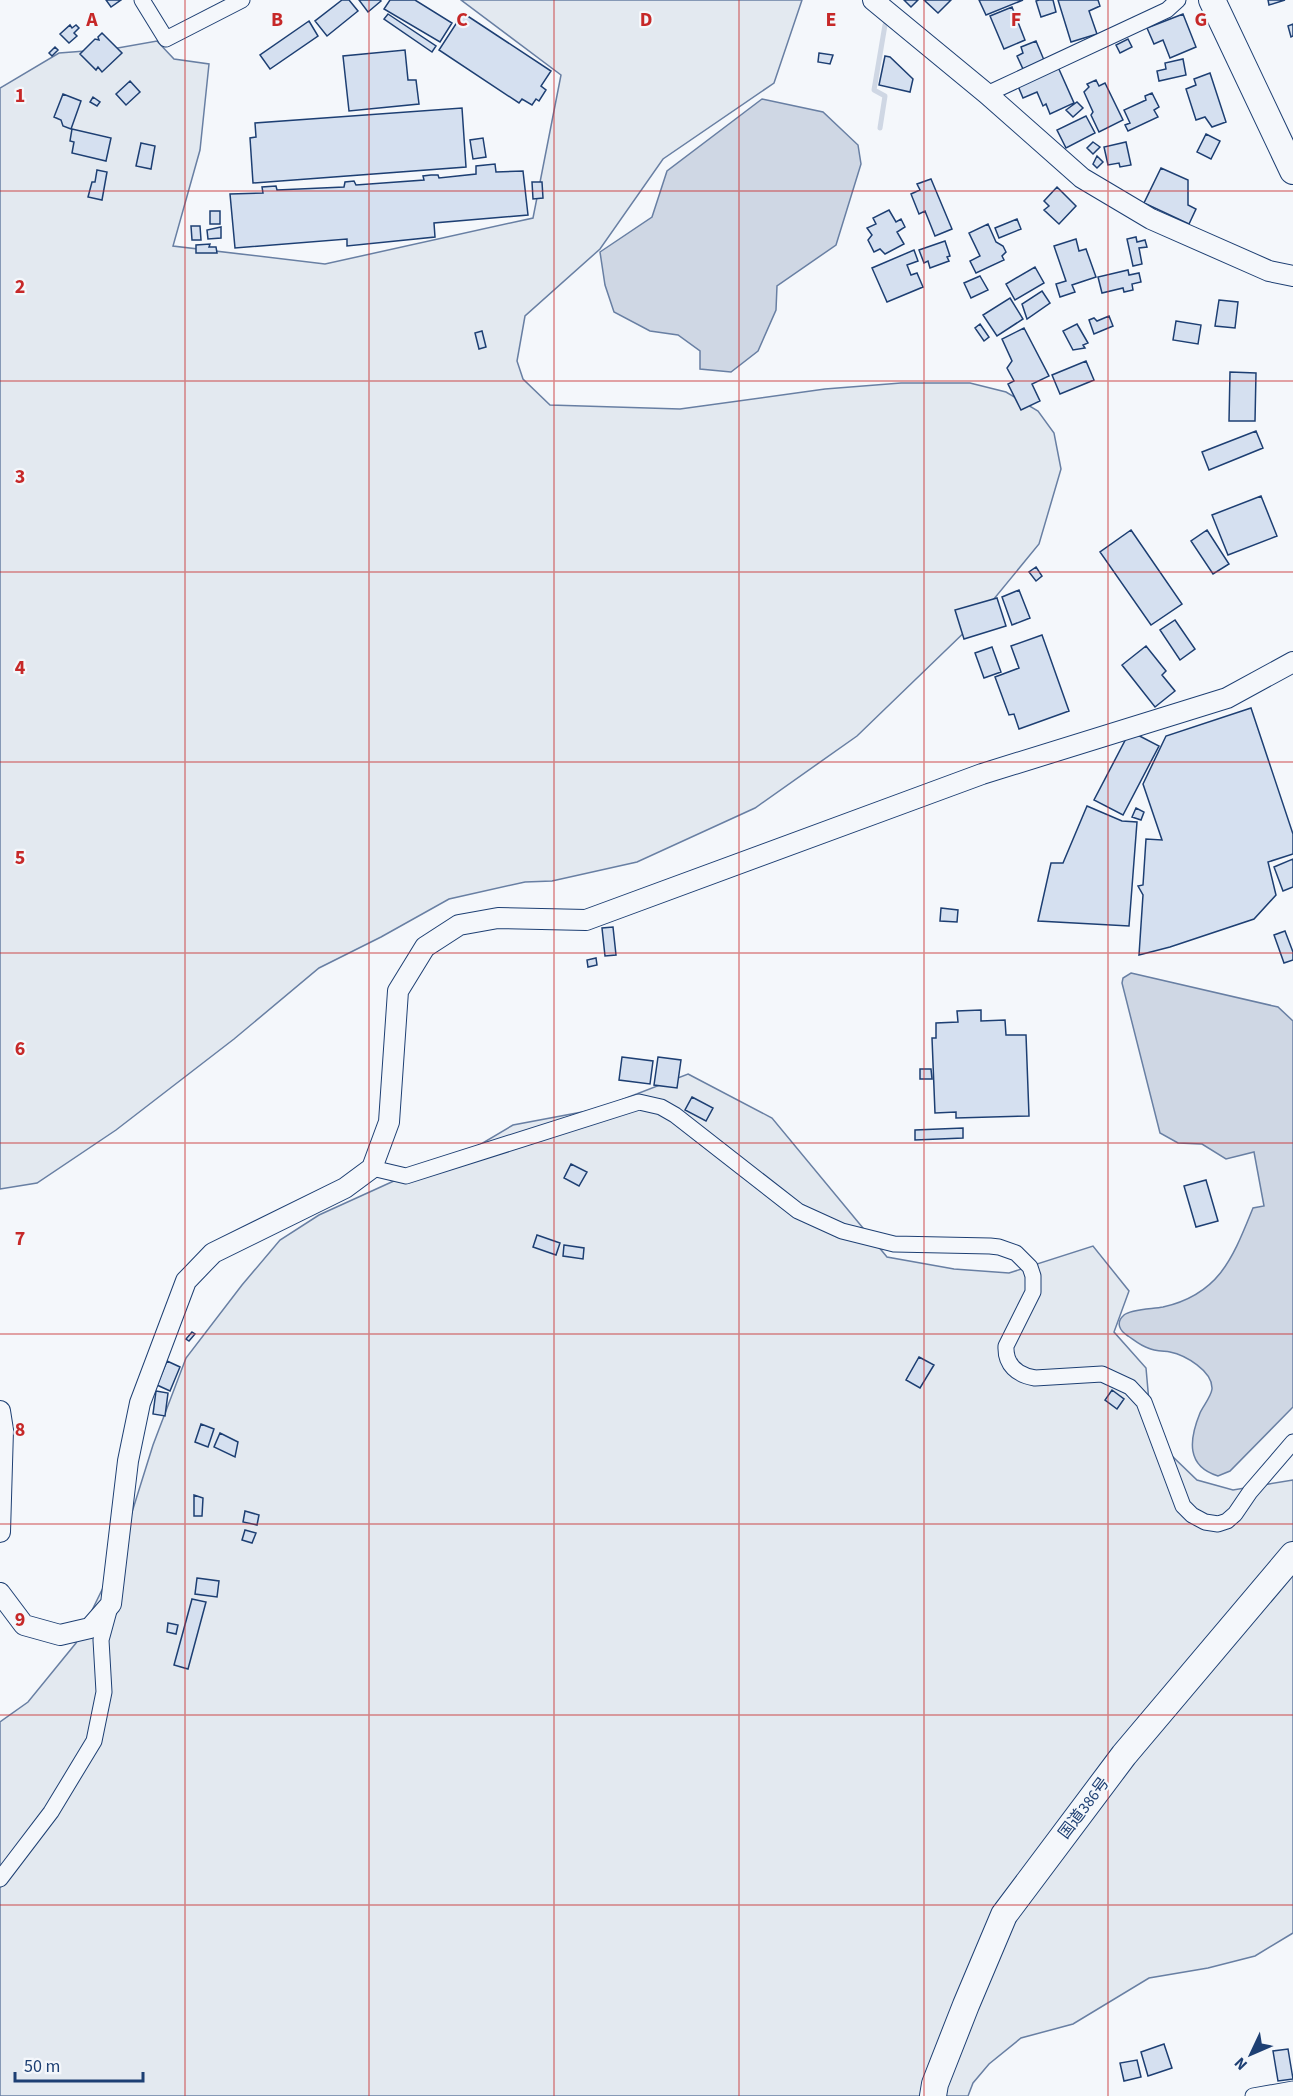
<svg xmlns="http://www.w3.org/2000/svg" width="1293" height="2096" viewBox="0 0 1293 2096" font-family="'Source Sans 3','Noto Sans JP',sans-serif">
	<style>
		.green { fill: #e3e9f0; stroke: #687fa3; stroke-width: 1.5 }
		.water { fill: #cfd7e4; stroke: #687fa3; stroke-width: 1.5 }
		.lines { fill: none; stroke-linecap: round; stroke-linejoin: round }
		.stream { stroke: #cfd7e4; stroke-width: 5 }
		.building { fill: #d5e0f0; stroke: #1d3f73; stroke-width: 1.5 }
		.minor-casing { stroke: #1d3f73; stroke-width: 17 }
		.tertiary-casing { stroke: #1d3f73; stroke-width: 22 }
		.trunk-casing { stroke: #1d3f73; stroke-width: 28 }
		.minor { stroke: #f4f7fb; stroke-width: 15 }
		.tertiary { stroke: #f4f7fb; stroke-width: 20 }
		.trunk { stroke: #f4f7fb; stroke-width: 26 }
		.grid { fill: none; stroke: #c62828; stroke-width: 1.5; stroke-opacity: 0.55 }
		.labels { text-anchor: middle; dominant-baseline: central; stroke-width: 4.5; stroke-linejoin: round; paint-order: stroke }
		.street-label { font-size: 16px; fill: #1d3f73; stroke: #f4f7fb }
		.grid-label { font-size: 20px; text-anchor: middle; font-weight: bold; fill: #c62828; stroke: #f4f7fb; stroke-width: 4.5; stroke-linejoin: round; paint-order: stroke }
	</style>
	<rect width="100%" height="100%" fill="#f4f7fb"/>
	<path class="green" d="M461,0h341l-28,83 -111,76 -63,90 -75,67 -8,45 6,18 27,26 130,4 145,-20 76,-6h69l36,9 32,19 16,22 7,36 -22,75 -64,78 -118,114 -102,72 -118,54 -85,19 -27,1 -76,17 -68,38 -62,31 -85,71 -118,91 -79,53 -37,6v-1101l59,-35 53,-4 45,-8 17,18 35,5 -9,86 -27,96 152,18 208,-46 28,-143z
		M688,1074l84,44 115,139 67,12 55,4 84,-27 36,45 -15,41 32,36 4,45 20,41 27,26 36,10 60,-10v453l-38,23 -47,12 -59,10 -76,46 -52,14 -32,26 -16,19 -5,13h-968v-374l28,-20 48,-59 42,-86 35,-112 33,-87 56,-73 38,-45 39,-25 77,-35 58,-20 59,-35 85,-16z"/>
	<path class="water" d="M762,99l61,13 35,33 3,19 -25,81 -59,41 -1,24 -18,41 -27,21 -31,-3v-18l-22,-16 -28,-4 -36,-19 -9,-27 -5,-33 52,-35 15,-46z
		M1131,973l147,34 15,14v386l-63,64 -12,5c-32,-10 -29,-36 -18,-63 3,-7 11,-16 12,-24 1,-18 -27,-34 -42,-37 -7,-1 -16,-1 -22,-4 -7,-2 -14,-8 -20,-12 -8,-5 -13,-13 -4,-21 7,-6 29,-6 39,-8 57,-13 70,-50 90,-99l11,-2 -10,-54 -28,7 -24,-15 -24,-1 -18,-10 -38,-150 1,-5z"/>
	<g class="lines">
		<path class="stream" d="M880,128l5,-32 -11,-6 11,-65"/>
	</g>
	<path class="building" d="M106,0h15l-10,7z
		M342,0h7l9,11 -31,25 -12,-15z
		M359,0h21l1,1 -13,11z
		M390,0h25l37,23 -12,19 -56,-33z
		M904,0h14l-7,7z
		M924,0h27l-13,13z
		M979,0h44l-37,15z
		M1039,0h14l3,12 -15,5 -5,-16z
		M1058,0h40l2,6 -11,5 8,23 -26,8z
		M1268,0h17l-16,5z
		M1012,7l13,33 -21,9 -14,-33z
		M463,13l88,58 -10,15 5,4 -7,11 -3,-2 -4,6 -10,-6 -3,4 -80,-53z
		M388,14l48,32 -4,6 -48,-33z
		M1183,14l13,33 -26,11 -7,-18 -9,4 -7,-16z
		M309,21l9,15 -48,33 -10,-14z
		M1293,24v12l-2,1 -3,-11z
		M70,25l2,3 4,-3 3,3 -5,5 3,3 -8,7 -9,-9z
		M102,33l20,20 -20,19 -4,-5 -2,3 -16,-16 15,-15 4,1 -1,-3z
		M1128,39l4,8 -12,6 -4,-8z
		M1036,41l8,19 -21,9 -6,-13 6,-3 -2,-6z
		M55,47l3,3 -6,6 -3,-3z
		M405,50l3,30h8l3,24 -70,7 -6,-55z
		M819,53l14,2 -3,9 -12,-2z
		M885,56l5,1 23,22 -3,13 -31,-7z
		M1183,59l3,16 -27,6 -2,-10 9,-2 -1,-6z
		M1058,67l16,36 -24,11 -4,-10 -3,2 -6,-14 -14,6 -5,-12z
		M1210,73l16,49 -14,5 -7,-10 -9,3 -10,-31 10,-4 -2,-6z
		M1096,80l3,6 6,-3 18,37 -24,12 -8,-17 2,-3 -9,-20 5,-5 -2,-3z
		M130,81l10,11 -14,13 -10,-11z
		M1152,93l7,14 -5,3 4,7 -30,14 -3,-6 5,-2 -6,-13 22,-10 -1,-4z
		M63,94l18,7 -10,28 -8,-3 -2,-6 -7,-3z
		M93,97l7,5 -3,4 -7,-4z
		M1077,102l6,6 -10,9 -7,-7z
		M462,108l4,59 -213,16 -3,-45 6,-1 -1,-14z
		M1086,116l9,17 -29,15 -9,-18z
		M72,129l39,9 -5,23 -34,-8 2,-11 -4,-1z
		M1206,134l14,7 -9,18 -14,-7z
		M483,138l3,19 -13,2 -3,-19z
		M1093,142l7,5 -7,7 -6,-6z
		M1126,142l5,23 -11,2 -1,-4 -11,2 -4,-18z
		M141,143l14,3 -4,23 -15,-3z
		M1097,156l6,6 -6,6 -4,-4z
		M495,164l1,8 27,-1 5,44 -94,8 1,14 -88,9v-7l-112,9 -5,-54 33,-1 -1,-6 14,-1 1,4 67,-3 1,-5 9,-1 2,4 68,-5 -1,-4 8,-1h7l1,3 37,-4v-8z
		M1161,168l27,12v25l8,4 -7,15 -45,-21z
		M97,170l10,2 -5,28 -14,-3 4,-15h3z
		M931,179l21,50 -17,7 -10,-25 -6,3 -8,-20 9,-4 -3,-6z
		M532,182h10l1,16 -10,1z
		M1057,187l19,19 -17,18 -15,-14 5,-4 -5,-5z
		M889,210l7,12 5,-3 4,8 -8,5 7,12 -19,10 -5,-5 -6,3 -6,-12 4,-5 -5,-7 9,-4 -3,-6z
		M210,211h10v13h-10z
		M1017,219l4,10 -22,9 -4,-10z
		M988,224l8,18 7,4 3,6 -4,4 2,4 -28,13 -6,-12 10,-5 -11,-23z
		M191,226h9l1,14h-9z
		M221,227v11l-13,1 -1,-9z
		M1136,237l1,5 8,-2 2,7 -8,1 3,16 -9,2 -6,-27z
		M1076,239l3,12 7,-2 10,28 -24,8 3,7 -15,5 -4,-13 10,-3 -12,-35z
		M945,241l5,15 -3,1 2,4 -19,7 -2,-7 -4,2 -5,-13z
		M210,244l-1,3h7l1,6h-21v-8z
		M914,250l4,11 -11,4 4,10 6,-2 6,14 -36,15 -15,-34z
		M1035,267l9,16 -29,17 -9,-16z
		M1128,270l1,5 10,-2 2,9 -9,2 1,6 -9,2 -1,-4 -21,5 -4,-16z
		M980,276l8,14 -17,8 -7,-15z
		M1042,291l8,12 -23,16 -5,-15z
		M1010,298l13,21 -26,17 -14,-21z
		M1219,300l19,2 -3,26 -20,-2z
		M1109,316l4,10 -19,8 -5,-14 5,-2 3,3z
		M1176,321l25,4 -3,19 -25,-4z
		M980,324l9,13 -5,4 -9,-13z
		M1077,324l11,19 -5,2 2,3 -12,2 -10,-19z
		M1024,328l25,48 -17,8 8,17 -19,9 -13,-26 6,-3 -7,-13 5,-7 -10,-22z
		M482,331l4,16 -7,2 -4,-16z
		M1086,361l8,19 -34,14 -8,-19z
		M1230,372l26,1 -1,48h-26z
		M1256,431l7,17 -54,22 -7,-18z
		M1261,496l16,40 -49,19 -16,-40z
		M1131,530l51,74 -31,21 -51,-73z
		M1207,530l22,34 -16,10 -22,-33z
		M1036,567l6,9 -6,5 -7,-9z
		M1019,590l11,28 -18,7 -10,-28z
		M997,598l9,28 -42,13 -9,-29z
		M1175,620l20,29 -15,11 -20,-30z
		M1042,635l27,76 -50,18 -5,-15 -5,1 -14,-38 24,-9 -8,-22z
		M1146,646l20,25 -4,4 13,16 -20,16 -33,-42z
		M992,647l9,25 -17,6 -9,-25z
		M1251,708l42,126v20l-25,8 8,33 -22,24 -84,28 -31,8 4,-60 -5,-9 5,-1 3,-46 16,1 -19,-56 23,-48z
		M1130,731l29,15 -36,69 -29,-15z
		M1087,806l35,15 15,1 -8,104 -91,-5 13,-58h12z
		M1136,808l8,4 -3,8 -9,-3z
		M1293,859v28l-10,4 -9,-24z
		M941,908l17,2 -1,12 -17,-1z
		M613,927l3,28 -11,1 -3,-28z
		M1285,931l8,21v8l-9,3 -10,-28z
		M596,958l1,7 -9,2 -1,-7z
		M981,1010v11l24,-1 1,15h20l3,81 -73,2v-6l-21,1 -3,-75h4v-15l22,-1 -1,-11z
		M622,1057l31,4 -3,23 -31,-4z
		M658,1057l23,3 -4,28 -23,-3z
		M920,1069h11l1,10h-12z
		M692,1097l21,11 -7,13 -21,-11z
		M963,1128v10l-48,2v-10z
		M571,1164l16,8 -8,14 -15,-8z
		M1206,1180l12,41 -22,6 -12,-41z
		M537,1235l23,8 -4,12 -23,-8z
		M564,1245l20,3 -1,11 -20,-3z
		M192,1332l3,2 -6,7 -3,-2z
		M919,1357l15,8 -14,23 -14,-8z
		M167,1361l13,6 -10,24 -13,-6z
		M1112,1390l12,9 -7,10 -12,-9z
		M156,1391l12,2 -3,23 -12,-2z
		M201,1424l13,5 -6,18 -13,-5z
		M220,1433l18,9 -3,15 -21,-10z
		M194,1495l9,3 -1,18h-8z
		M245,1511l14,4 -2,10 -14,-3z
		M245,1530l11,3 -4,10 -10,-3z
		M197,1578l22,3 -2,16 -22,-3z
		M192,1599l14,3 -18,67 -14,-4z
		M168,1623l10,2 -2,9 -9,-2z
		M1164,2044l8,24 -24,8 -7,-24z
		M1288,2049l5,30 -15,2 -5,-30z
		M1137,2060l4,17 -17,4 -4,-18z"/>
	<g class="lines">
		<g class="minor-casing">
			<path id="minor" d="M142,0l24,39 76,-39
				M987,94l180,-84 11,-10
				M372,1168l34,8 233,-74 22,5 14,8 123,96 44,20 52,13 96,2 9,1 17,6 14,14 3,9v16l-27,54c-1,19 11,29 29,32l67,-4 28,13 14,15 39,104 9,9 13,7 13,2 9,-3 8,-7 15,-22 43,-50
				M0,1879l51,-67 43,-71 10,-49 -3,-52 9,-33
				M1253,2096l40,-7"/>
		</g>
		<g class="tertiary-casing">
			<path id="tertiary" d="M873,0l114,94 95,84 69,41 118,52 24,5
				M0,1411l3,19 -3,102
				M0,1593l24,32 36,10 30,-7 21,-24 17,-143 12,-58 46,-122 27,-28 132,-65 27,-20 17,-46 9,-131 27,-44 34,-22 39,-7 88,2 396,-146 245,-76 66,-36"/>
		</g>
		<g class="trunk-casing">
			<path id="trunk" d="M1212,0l81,171
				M933,2096l2,-12 31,-79 38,-90 120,-160 169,-200"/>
		</g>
		<use href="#minor" class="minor"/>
		<use href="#tertiary" class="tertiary"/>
		<use href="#trunk" class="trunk"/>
	</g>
	<path class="grid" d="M185,0v2096M369,0v2096M554,0v2096M739,0v2096M924,0v2096M1108,0v2096M0,191h1293M0,381h1293M0,572h1293M0,762h1293M0,953h1293M0,1143h1293M0,1334h1293M0,1524h1293M0,1715h1293M0,1905h1293"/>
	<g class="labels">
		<g class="street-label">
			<text transform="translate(1084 1808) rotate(-53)">国道386号</text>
		</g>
	</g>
	<g class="grid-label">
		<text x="92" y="26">A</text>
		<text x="277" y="26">B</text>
		<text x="462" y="26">C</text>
		<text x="646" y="26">D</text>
		<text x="831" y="26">E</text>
		<text x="1016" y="26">F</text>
		<text x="1201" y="26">G</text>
		<text x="20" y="102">1</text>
		<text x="20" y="293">2</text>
		<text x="20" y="483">3</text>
		<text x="20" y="674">4</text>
		<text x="20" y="864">5</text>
		<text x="20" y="1055">6</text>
		<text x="20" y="1245">7</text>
		<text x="20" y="1436">8</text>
		<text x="20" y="1626">9</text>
	</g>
	<g transform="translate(1251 2054) rotate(226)" stroke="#f4f7fb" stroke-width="4.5" paint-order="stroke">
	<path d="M0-4.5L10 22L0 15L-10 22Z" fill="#1d3f73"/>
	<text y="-9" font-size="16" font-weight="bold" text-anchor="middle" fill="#1d3f73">N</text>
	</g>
	<path d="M15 2072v9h128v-9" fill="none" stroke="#1d3f73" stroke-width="3"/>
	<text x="24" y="2072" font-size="18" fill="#1d3f73" stroke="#f4f7fb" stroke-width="4.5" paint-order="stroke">50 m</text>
</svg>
